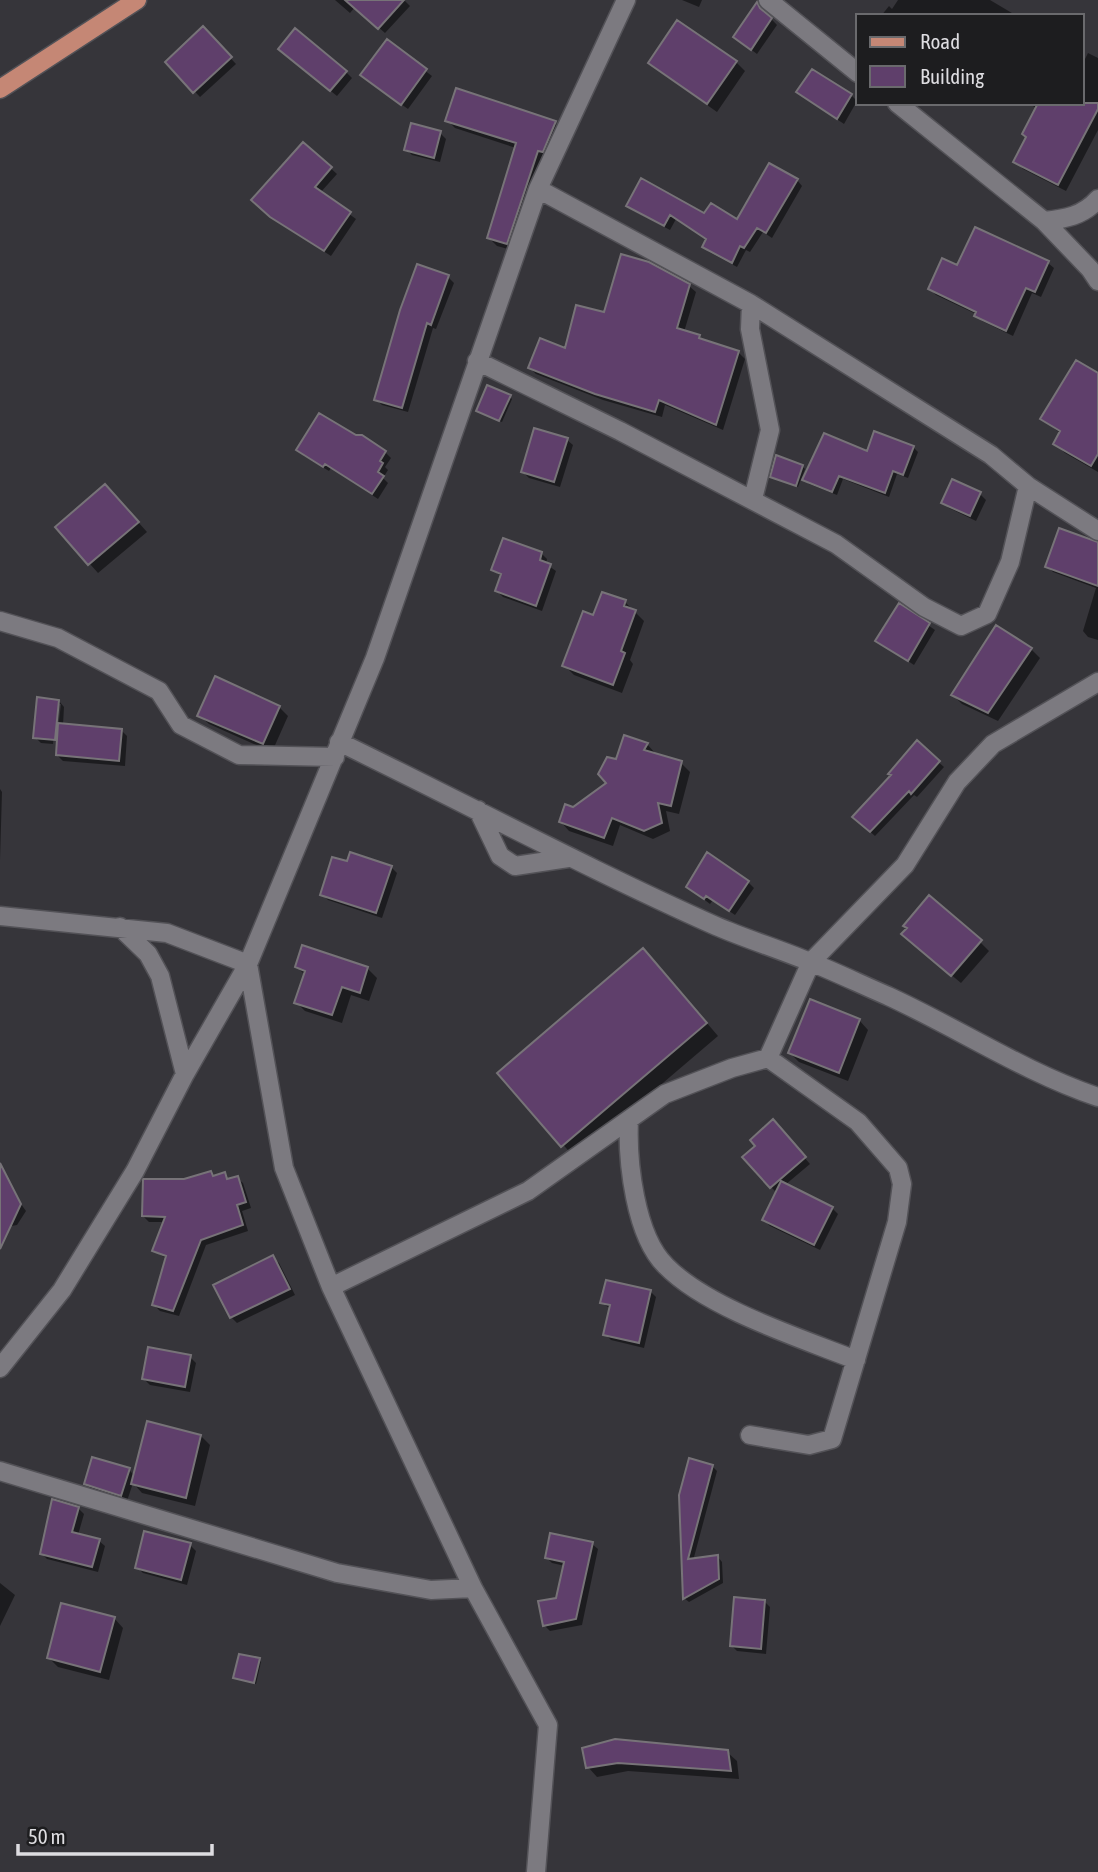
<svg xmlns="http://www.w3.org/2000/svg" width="1098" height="1872" viewBox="0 0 1098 1872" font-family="'Asap Condensed',sans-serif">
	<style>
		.shadow { fill: #0007 }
		.building { fill: #5f3f6b; stroke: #777378; stroke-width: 2 }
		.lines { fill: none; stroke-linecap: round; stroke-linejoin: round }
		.minor-casing { stroke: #535257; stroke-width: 21 }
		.major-casing { stroke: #535257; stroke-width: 21 }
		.minor { stroke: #7c7a80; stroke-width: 18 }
		.major { stroke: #c58775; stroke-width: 18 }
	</style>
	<rect width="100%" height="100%" fill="#36353a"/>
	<path class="shadow" d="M335,0h69l6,6 -25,27 -30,-26 -5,6z
		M682,0h20l-3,7z
		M898,0h92l27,16h-136l8,-10 3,3z
		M757,4l20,21 -20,29 -16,-12z
		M203,29l33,35 -36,33 -33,-35z
		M387,42l45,34 -24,33 -40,-28z
		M1088,53l10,5v72l-32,61 -43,-22 -7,-8 12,-23 9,-29 -8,-6h53v-46l3,2z
		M286,55l60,17 6,6 -15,18z
		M650,62h86l9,9 -28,41 -58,-41z
		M457,91l98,32 8,7 -48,121 -18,-5 -8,-8 27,-90 -61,-20 -8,-8z
		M851,95l6,6 -13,23 -40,-27z
		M440,133l6,6 -6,23 -28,-7 -6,-6z
		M304,144l33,30 -17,19 36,26 -25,37 -53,-34 -25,-22z
		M797,180l5,6 -30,52 -9,-6 -13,20 -4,-2 -9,17 -28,-15 -5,-5 3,-7 -31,-21 -6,11 -36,-19 -6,-5 109,15z
		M1048,263l6,5 -13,29 -9,-4 -19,43 -31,-15 -6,-7 -40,-19 -6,-6 28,-21z
		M448,277l6,6 -18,46 -3,-1 -25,84 -26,-7 -6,-6z
		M689,286l7,6 -12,40 15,5 5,4 34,11 7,7 -22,71 -58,-25 -3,12 -59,-17 -67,-26 -6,-6 36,-18 39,-36z
		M1098,375v97l-33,-19 -10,-9 6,-10 -18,-15z
		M510,397l2,2 -10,23 -22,-9z
		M567,440l6,5 -13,42 -31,-9 -6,-6z
		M913,447l5,5 -10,26 -11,-4 -8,23 -46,-18 -6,16 -28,-11 -4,-4 63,-26z
		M298,450l87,2 6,6 -6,9 3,3 -5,8 5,5 -10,16 -47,-31 -2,3 -25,-15z
		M802,466l3,3 -7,18 -26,-11z
		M980,494l6,6 -10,21 -27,-13 -6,-6z
		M114,495l33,37 -49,41 -41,-46z
		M1098,544v96l-10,-3 -5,-6 13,-43 -43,-16 -6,-6z
		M541,553l6,6 -1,5 10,7 -14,40 -39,-14 -6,-6 5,-14 -9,-7z
		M625,602l19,19 -14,39 3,4 -11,29 -48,-18 -10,-10 30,-48z
		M899,605l36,25 -21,35 -36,-24z
		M996,628l35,21 9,9 -42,63 -36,-17 -9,-9z
		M59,701l5,6 -1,18 58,5 6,6 -2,30 -62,-5 -6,-6 1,-10h-2l5,-41h-4l-4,40 -12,-1 -6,-6z
		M279,707l9,9 -16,36 -63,-28 -10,-9z
		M917,743l27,24 -27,30 -3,-2 -39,41 -21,-19 39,-41z
		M647,744l8,9 -1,2 27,8 9,9 -11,42 -13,-3 4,20 -17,8 -33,-14 -7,21 -44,-15 -8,-9 13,-13 34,-26z
		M0,789l2,3 -2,68z
		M391,867l6,6 -15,45 -54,-18 -6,-6z
		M748,882l6,6 -19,27 -22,-15 -3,4 -22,-17z
		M980,942l9,9 -28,32 -48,-40z
		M655,962l63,74 -143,122 -76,-85z
		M297,967l70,1 10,10 -8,23 -18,-6 -9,28 -37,-12 -9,-9 9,-27z
		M859,1020l9,10 -20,51 -49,-19 -9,-9z
		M779,1128l31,36 -25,21 47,23 6,6 -18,36 -50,-24 -6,-6 13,-27 -6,-6z
		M210,1173l5,4 9,-3 6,6 7,-2 6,5 8,25 -9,3 6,20 -42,14 -27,71 -19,-5 -6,-6 13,-46 -13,-8 11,-29h-16l-6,-6 42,-35z
		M0,1186l13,7 13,18 -9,14 -17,3z
		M273,1258l6,5 16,32 -58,28 -6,-6z
		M650,1291l6,6 -12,51 -33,-8 -6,-6 6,-25 -9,-6z
		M190,1357l6,6 -6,29 -40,-7 -6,-6z
		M201,1436l9,9 -15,61 -53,-13 -9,-10 -6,18 -35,-11 -6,-6 43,-14 6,6z
		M712,1466l5,5 -24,90 25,-4 4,5 1,21 -34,19 -5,-4 -3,-103z
		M78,1508l6,6 -6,21 21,6 6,5 -7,26 -51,-13 -6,-6z
		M592,1544l6,5 -16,76 -32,6 -6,-6 14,-26 7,-33 -13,-3 -6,-6z
		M190,1545l6,6 -9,34 -44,-12 -6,-6z
		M0,1583l15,12 -15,31z
		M764,1601l6,6 -4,47 -29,-3 -5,-5z
		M114,1618l9,10 -14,52 -51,-13 -9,-9z
		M259,1659l2,3 -5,22 -21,-6z
		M584,1749l143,3 10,9 2,18 -111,-8 -31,6 -9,-10z"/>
	<path class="building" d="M345,0h59l-26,29z
		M757,2l3,6 12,10 -21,32 -18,-13z
		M677,20l60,41 -30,43 -59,-41z
		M203,26l29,31 -39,36 -28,-31z
		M295,28l52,43 -17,20 -52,-42z
		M387,39l40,30 -26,36 -41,-30z
		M812,69l40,25 -15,25 -41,-27z
		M456,88l100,33 -13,31 -5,-1 -31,93 -20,-6 29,-95 -71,-22z
		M1038,103h60v6l-40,76 -45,-23 13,-25 -4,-3z
		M411,123l30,8 -7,27 -30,-8z
		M303,142l29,25 -17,20 36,25 -27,39 -54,-34 -19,-17z
		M769,163l29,16 -32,54 -9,-5 -13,20 -4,-2 -8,17 -30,-16 4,-8 -36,-24 -6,11 -38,-20 15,-28 63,35 7,-10 26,16z
		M975,227l74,34 -14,31 -9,-4 -20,43 -32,-15 2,-4 -48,-23 14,-31 15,7z
		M621,254l28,8 41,22 -13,44 23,7 -1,3 40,13 -23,74 -57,-25 -4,12 -60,-18 -67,-26 12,-30 25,10 11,-43 28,7z
		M417,264l32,11 -18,50 -4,-2 -25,85 -28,-8 26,-90z
		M1076,360l22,13v81l-7,12 -38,-22 7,-13 -20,-12z
		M487,385l24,10 -12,26 -23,-10z
		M319,413l37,22h6l24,16 -6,10 3,2 -5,9 6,4 -12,18 -47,-30 -2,3 -27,-17z
		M534,428l34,10 -14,44 -33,-10z
		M874,431l40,15 -11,29 -10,-4 -8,22 -46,-17 -7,16 -30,-12 22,-47 43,18z
		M776,455l27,10 -7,21 -26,-9z
		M952,479l29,13 -11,24 -29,-13z
		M105,484l34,38 -51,43 -33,-38z
		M1059,528l39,14v44l-53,-19z
		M503,538l39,14 -2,8 11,4 -15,42 -41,-15 6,-17 -10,-4z
		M602,592l24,8 -2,6 12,4 -15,41 4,2 -12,32 -51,-19 21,-55 10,4z
		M899,603l31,20 -22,38 -33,-20z
		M996,625l36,23 -44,65 -37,-18z
		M215,676l65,30 -17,38 -66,-28z
		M37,697l22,3 -4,40 -22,-2z
		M58,723l64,6 -3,32 -63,-6z
		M624,735l24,8 -4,7 38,11 -11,45 -13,-3 4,20 -18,8 -32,-13 -8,20 -45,-16 6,-18 8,3 33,-24 -8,-9 9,-17 9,2z
		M917,740l23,21 -29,33 -2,-3 -39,41 -18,-15 39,-42 -3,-1z
		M350,852l42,14 -16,47 -56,-18 12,-38 15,4z
		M707,852l42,29 -20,30 -23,-15 -2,3 -18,-12z
		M929,895l53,45 -31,36 -50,-42 6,-6 -4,-2z
		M302,945l66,22 -8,26 -18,-6 -10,28 -38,-12 11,-32 -10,-4z
		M643,948l64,75 -146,124 -64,-74z
		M810,999l50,20 -21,54 -51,-20z
		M773,1119l33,38 -36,31 -28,-31 13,-11 -5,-6z
		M0,1163l21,41 -21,45z
		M211,1171l2,5 12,-4 2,7 11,-3 8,26 -9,3 6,20 -42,15 -28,71 -21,-6 14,-49 -14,-5 13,-34 -23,-1 1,-37h41z
		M781,1181l52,26 -19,38 -52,-25z
		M273,1255l17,34 -60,29 -17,-33z
		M606,1280l45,10 -12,53 -36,-8 7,-30 -10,-2z
		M148,1347l43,8 -6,32 -43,-8z
		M147,1421l54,14 -15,63 -55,-14z
		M92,1457l38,11 -9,28 -37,-12z
		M689,1458l24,7 -25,94 30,-4 1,24 -36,20 -4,-104z
		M52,1499l27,8 -7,25 28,7 -8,28 -52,-13z
		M144,1531l47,12 -10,37 -46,-12z
		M550,1533l43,9 -17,77 -33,7 -5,-25 18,-3 8,-36 -19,-4z
		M734,1597l31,3 -4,49 -31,-3z
		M61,1603l54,14 -15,55 -53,-14z
		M239,1654l21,4 -6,25 -21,-5z
		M615,1739l113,11 3,21 -113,-8 -32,5 -4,-20z"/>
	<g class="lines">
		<g class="minor-casing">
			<path id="minor" d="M768,0l90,73
				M897,103l147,118 46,48 8,12
				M538,189l213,115 240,151 37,31 70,45
				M1044,221c21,-2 39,-5 54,-22
				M751,304l-1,25 20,101 -17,69
				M477,361l143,70 216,113 88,63 37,19 26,-12 23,-52 18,-76
				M0,621l58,17 101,53 22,34 58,30 96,2
				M339,742c126,61 249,127 377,184 30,13 63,23 94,36 26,10 52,23 78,34 70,32 136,76 210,101
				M478,810l22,46 15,10 53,-8
				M0,916l167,17 81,31 127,-306 163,-469 88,-189
				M120,927l28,27 12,22 25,98
				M248,964l36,204 47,119 142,301 75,137 -12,147
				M629,1120c-2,41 6,116 37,146 41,42 134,72 190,94
				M331,1287l197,-96 137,-97 67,-26 36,-10
				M0,1368l62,-78 73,-119 50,-97 63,-110
				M750,1435l59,10 23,-6 65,-217 5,-38 -4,-16 -40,-46 -90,-64 43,-96 94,-97 52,-83 36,-38 105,-62
				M0,1471l337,102 94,17 42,-2"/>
		</g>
		<g class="major-casing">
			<path id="major" d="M0,89l137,-89"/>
		</g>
		<use href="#minor" class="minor"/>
		<use href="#major" class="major"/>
	</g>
	<rect x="856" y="14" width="228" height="91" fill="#1d1d1f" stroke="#6a6a6d" stroke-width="2"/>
	<rect x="870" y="37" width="35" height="10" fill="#c58775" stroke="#6a6a6d" stroke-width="2"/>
	<text x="920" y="49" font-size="21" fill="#dedde1">Road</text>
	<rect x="870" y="66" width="35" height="21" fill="#5f3f6b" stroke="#6a6a6d" stroke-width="2"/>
	<text x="920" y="84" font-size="21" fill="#dedde1">Building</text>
	<path d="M18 1844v10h194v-10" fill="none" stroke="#dedde1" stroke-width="3.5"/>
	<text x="28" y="1844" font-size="21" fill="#dedde1" stroke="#1d1d1f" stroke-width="5" paint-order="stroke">50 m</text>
</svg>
